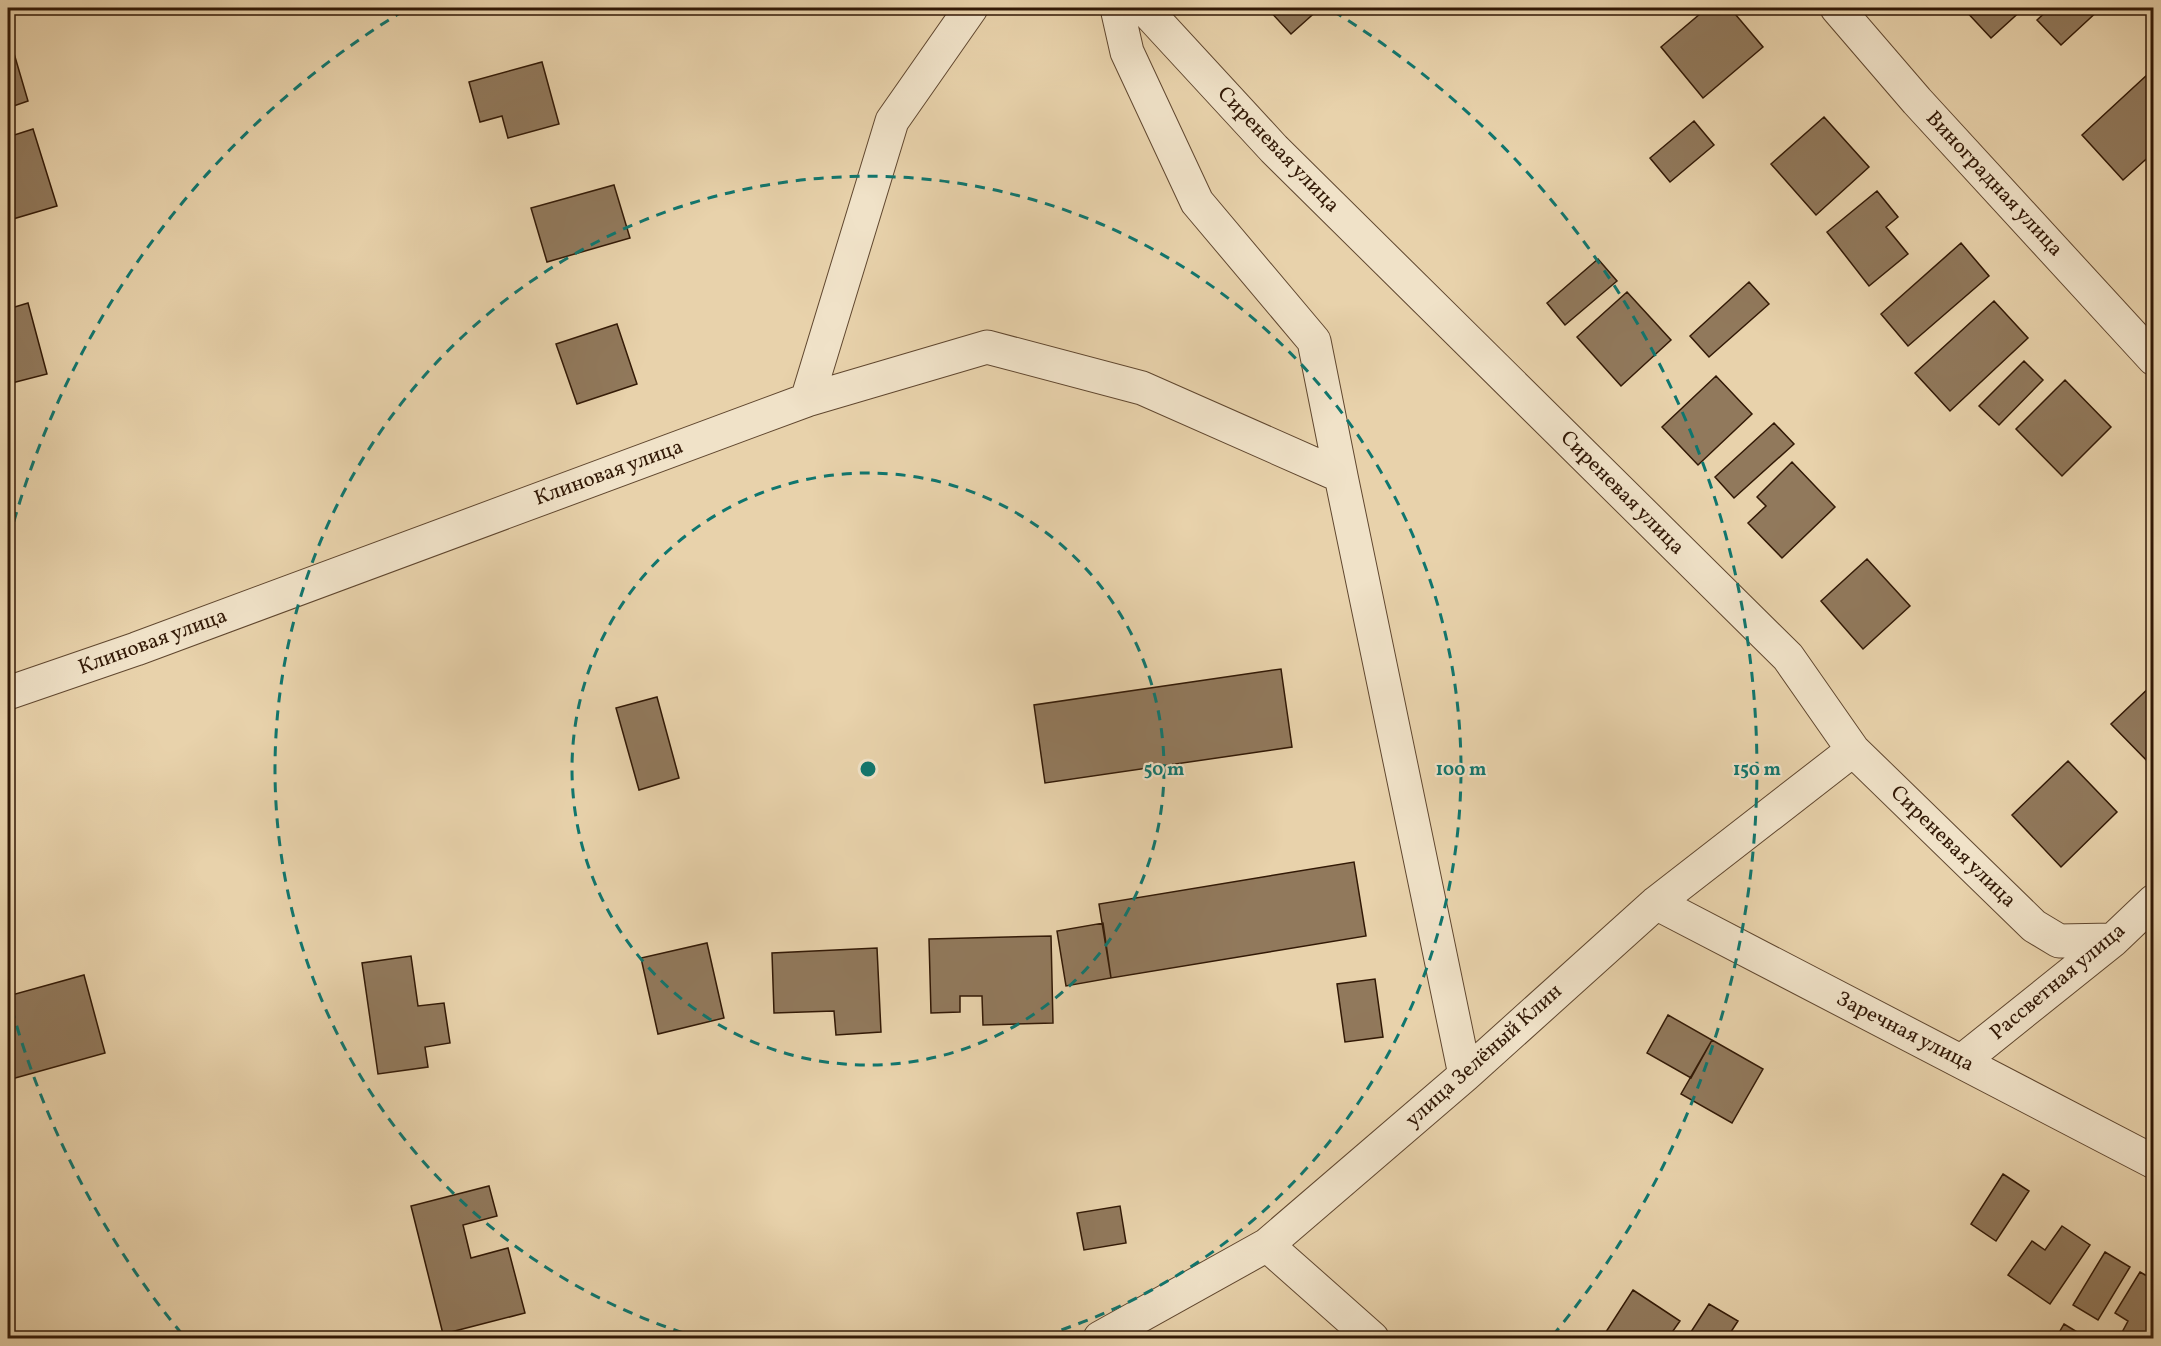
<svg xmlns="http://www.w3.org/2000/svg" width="2161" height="1346" viewBox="0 0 2161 1346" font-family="Vollkorn,serif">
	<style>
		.building { fill: #91795c; stroke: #321906; stroke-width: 1.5 }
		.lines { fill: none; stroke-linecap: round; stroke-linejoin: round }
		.minor-casing { stroke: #60472f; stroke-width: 35 }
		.minor { stroke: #f0e2c8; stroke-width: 33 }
		.ring { fill: none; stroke: #0f766e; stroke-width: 3; stroke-dasharray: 10 8 }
		.labels { text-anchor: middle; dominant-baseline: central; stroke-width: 4.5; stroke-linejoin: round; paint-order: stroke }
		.street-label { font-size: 21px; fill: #321906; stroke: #f0e2c8 }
		.centre { fill: #0f766e; stroke: #f0e2c8; stroke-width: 3 }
		.ring-label { font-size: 18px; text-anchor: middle; font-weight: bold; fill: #0f766e; stroke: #f0e2c8; stroke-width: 4.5; stroke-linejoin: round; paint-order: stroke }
	</style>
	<rect width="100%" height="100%" fill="#e8d2ab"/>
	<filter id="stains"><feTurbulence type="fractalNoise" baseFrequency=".00333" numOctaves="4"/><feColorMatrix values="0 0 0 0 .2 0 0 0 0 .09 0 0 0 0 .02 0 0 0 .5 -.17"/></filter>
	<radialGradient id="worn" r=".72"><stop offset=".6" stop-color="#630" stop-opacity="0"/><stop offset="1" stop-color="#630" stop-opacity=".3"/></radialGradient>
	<path class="building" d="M1267,8h53l-29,26z
		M1707,8h23l33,39 -60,51 -42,-51z
		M1963,8h61l-33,30z
		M2050,8h51l-40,37 -24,-25z
		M8,33l20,68 -20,7z
		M542,62l17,62 -51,14 -6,-22 -22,6 -11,-40z
		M2148,74l6,6v72l-31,28 -41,-45z
		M1824,117l45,50 -53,48 -45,-51z
		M1694,121l20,24 -44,37 -20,-24z
		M33,129l24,77 -44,13 -5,-18v-64z
		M614,185l16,53 -83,24 -16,-54z
		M1877,191l21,26 -12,10 22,27 -39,32 -42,-54z
		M1961,243l28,33 -81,70 -27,-32z
		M1598,259l19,22 -52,44 -18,-22z
		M1749,282l20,22 -60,53 -19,-21z
		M1627,292l44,48 -50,46 -44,-49z
		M1994,301l34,37 -78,73 -35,-38z
		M28,303l19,71 -39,10v-75z
		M617,324l20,60 -60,20 -21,-60z
		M2024,361l19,19 -44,45 -20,-19z
		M1716,376l36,38 -54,51 -36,-38z
		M2065,380l46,47 -49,49 -46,-47z
		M1774,423l20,21 -60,54 -19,-21z
		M1792,462l43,45 -53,51 -34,-35 18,-17 -9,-9z
		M1867,559l43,47 -47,43 -42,-48z
		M1281,669l11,78 -247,36 -11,-78z
		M2154,683v85l-43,-44z
		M657,697l22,81 -40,12 -23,-82z
		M2068,761l49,51 -56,55 -49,-52z
		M1354,862l12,74 -255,42 -12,-74z
		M1103,923l8,55 -45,8 -9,-55z
		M1051,936l2,87 -70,2 -1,-29h-22v16l-29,1 -2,-74z
		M707,943l17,75 -66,16 -17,-76z
		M877,948l4,84 -45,3 -2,-24 -60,2 -2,-60z
		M411,956l7,50 26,-3 6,40 -25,4 3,20 -50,7 -16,-111z
		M84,975l21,78 -97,27v-84z
		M1375,979l8,58 -38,5 -8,-58z
		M1668,1015l44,25 -21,38 -44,-25z
		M1712,1040l51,29 -31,54 -51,-29z
		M2003,1174l26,17 -33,50 -25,-17z
		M489,1186l8,30 -34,9 8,33 37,-10 17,65 -82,21 -32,-128z
		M1120,1206l6,37 -42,7 -7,-37z
		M2062,1226l28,19 -40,59 -42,-29 24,-34 13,9z
		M2105,1252l25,15 -32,53 -25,-15z
		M2140,1272l14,8v58h-35l9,-17 -13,-8z
		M1633,1290l47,31 -12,17h-66z
		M1709,1304l29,17 -11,17h-40z
		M2064,1324l23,14h-31z"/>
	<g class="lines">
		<g class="minor-casing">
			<path id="minor" d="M1117,8l10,44 70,150 117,139 27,135
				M1144,8l130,141 514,508 65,93 181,176 25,15 54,-1
				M1837,8l80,93 237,258
				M807,400l180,-53 155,41 199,88 124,599
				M8,693l128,-44 671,-249 85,-279 79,-113
				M1656,903l498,259
				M1962,1061l151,-121 41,-39
				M1267,1245l105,93
				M1100,1338l167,-93 198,-170 191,-172 197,-153"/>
		</g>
		<use href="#minor" class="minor"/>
	</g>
	<g class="ring">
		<circle cx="868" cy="769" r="296"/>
		<path d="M700 1338A593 593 0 1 1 1036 1338"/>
		<path d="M182 1334A889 889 0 0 1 9 999M9 539A889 889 0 0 1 403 11M1333 11A889 889 0 0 1 1554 1334"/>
	</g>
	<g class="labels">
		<g class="street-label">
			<text transform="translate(1278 150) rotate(46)">Сиреневая улица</text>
			<text transform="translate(1994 184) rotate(47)">Виноградная улица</text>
			<text transform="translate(609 473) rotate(-20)">Клиновая улица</text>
			<text transform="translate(1622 493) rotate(45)">Сиреневая улица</text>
			<text transform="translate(153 642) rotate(-20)">Клиновая улица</text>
			<text transform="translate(1953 847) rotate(44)">Сиреневая улица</text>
			<text transform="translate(2058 982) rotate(-40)">Рассветная улица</text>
			<text transform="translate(1905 1032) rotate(27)">Заречная улица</text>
			<text transform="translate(1484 1056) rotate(-42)">улица Зелёный Клин</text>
		</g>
	</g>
	<circle cx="868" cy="769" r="9" class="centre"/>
	<g class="ring-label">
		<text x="1164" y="775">50 m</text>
		<text x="1461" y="775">100 m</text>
		<text x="1757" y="775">150 m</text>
	</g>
	<rect width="2161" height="1346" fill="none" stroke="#e8d2ab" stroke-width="30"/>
	<rect x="9" y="9" width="2143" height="1328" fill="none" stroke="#321906" stroke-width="3"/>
	<rect x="15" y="15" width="2131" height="1316" fill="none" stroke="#321906" stroke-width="1.5"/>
	<rect width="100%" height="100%" filter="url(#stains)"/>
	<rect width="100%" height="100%" fill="url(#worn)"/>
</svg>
